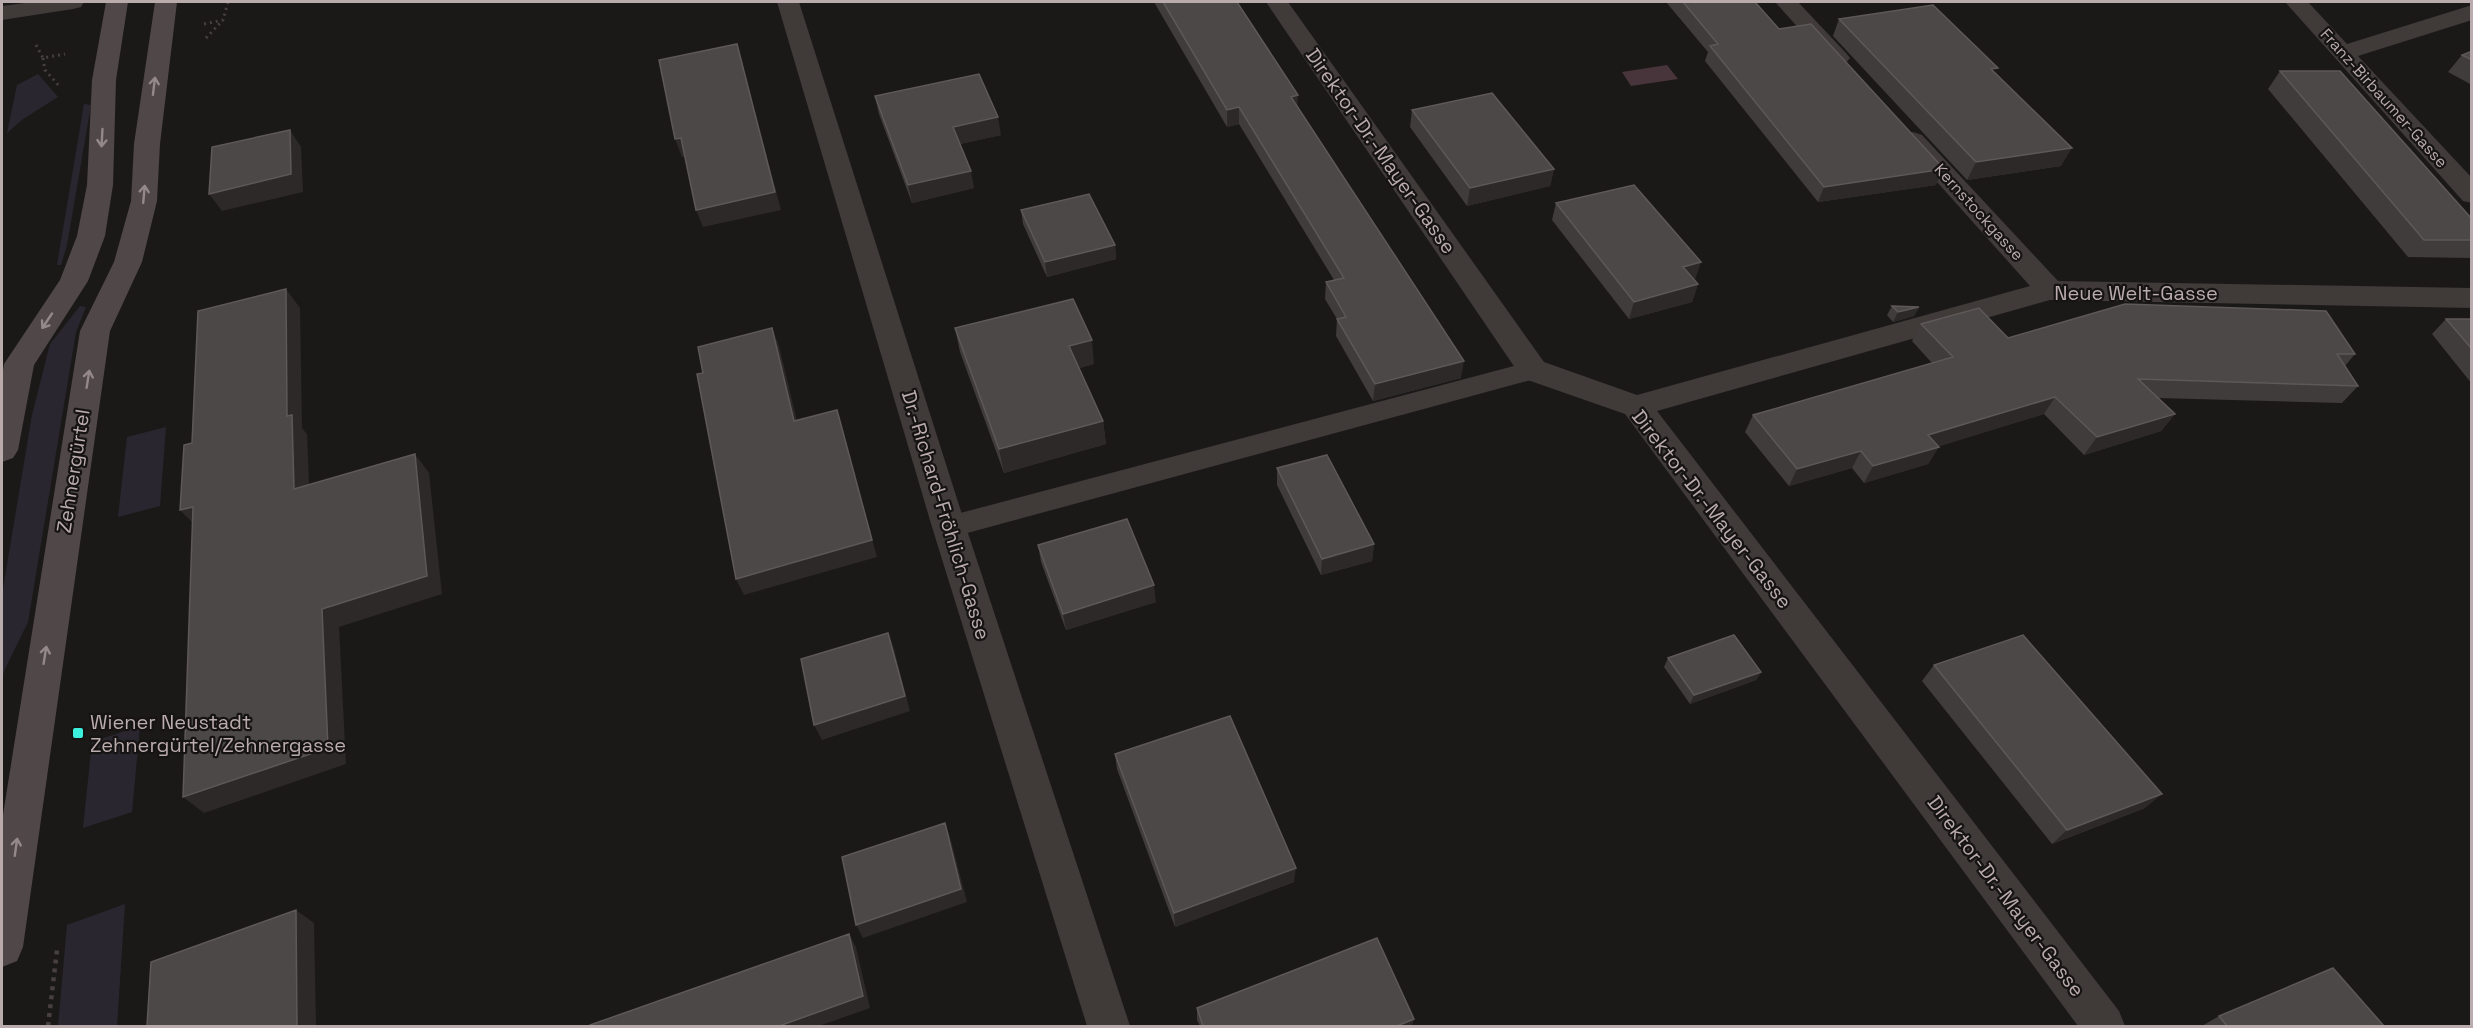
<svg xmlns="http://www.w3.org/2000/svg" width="2473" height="1028" viewBox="0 0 2473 1028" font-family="'Space Grotesk',sans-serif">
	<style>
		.green { fill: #2a2630 }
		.water { fill: #48353c }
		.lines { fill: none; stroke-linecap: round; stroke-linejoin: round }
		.path-far1 { stroke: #473f40; stroke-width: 3; stroke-dasharray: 2 4; stroke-linecap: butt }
		.path { stroke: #473f40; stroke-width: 4.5; stroke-dasharray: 4 5; stroke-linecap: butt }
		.lane { fill: #403a39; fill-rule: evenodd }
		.street { fill: #403a39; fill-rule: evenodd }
		.secondary { fill: #504748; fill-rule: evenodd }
		.wall { fill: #403c3b }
		.shaded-wall { fill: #2c2928 }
		.building { fill: #4d4848; stroke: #5e5857; stroke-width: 1.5 }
		.oneway { stroke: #958889 }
		.poi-dot { fill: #3bf0dd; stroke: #161413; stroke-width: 2 }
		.labels { text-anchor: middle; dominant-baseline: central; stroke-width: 4.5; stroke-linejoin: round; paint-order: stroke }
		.far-street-label { font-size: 16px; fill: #baabac; stroke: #161413 }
		.street-label { font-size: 20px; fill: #baabac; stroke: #161413 }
		.poi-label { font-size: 20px; fill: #baabac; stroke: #161413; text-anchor: start }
	</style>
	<rect width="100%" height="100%" fill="#1b1918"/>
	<path class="green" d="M38,74l20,23 -35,22 -16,14 10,-48z
		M84,104l7,1 -24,140 -6,20h-4z
		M80,306l6,1 -10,25 -48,290 -24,49 -2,11v-87l30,-180 18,-71z
		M166,427l-6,79 -42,11 9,-80z
		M140,726l-8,86 -49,16 9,-86z
		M125,904l-8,122h-59l9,-101z"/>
	<path class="water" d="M1667,65l11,14 -47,7 -9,-14z"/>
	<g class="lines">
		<path class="path-far1" d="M204,24l19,-4 5,-18
			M206,38l17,-18
			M36,45l7,13 22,-4
			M43,58l2,12 15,17"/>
		<path class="path" d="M48,1026l9,-76"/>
		<path class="lane" d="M1533,361l9,2 4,7 -4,7 -593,161 -10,-3 -4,-8 4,-8 10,-3z"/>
		<path class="street" d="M32,2h52l-3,5 -8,2 -71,11v-14z
			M777,2h22l167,525 164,499h-43l-155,-499z
			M1266,2h22l256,360 93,33 393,-109 -126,-141 -4,-5 4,-5 9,-3 9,3 136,146 414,7v20l-422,-8 -393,111 462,600 6,15h-47l-453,-612 -103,-36z
			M1775,2h23l48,51 4,5 -4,5 -8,2 -8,-2z
			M2285,2h23l39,42 125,-39v15l-114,36 114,122v25l-9,-2z"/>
		<path class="secondary" d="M106,2h22l-12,78 -3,105 -8,51 -17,45 -54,84 -16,85 -5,8 -11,4v-86l2,-12 56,-84 17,-44 10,-51 5,-105z
			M155,2h22l-17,142 -3,57 -15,61 -32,69 -87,616 -6,14 -15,6v-146l78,-490 34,-69 17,-61 3,-57z"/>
	</g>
	<path class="wall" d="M1154,2h83l60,104 164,272 -88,23 -37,-65 1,-17 -12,-20 1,-17 8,-2 -95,-156 -12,3z
		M1666,2h89l24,27 157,156 -118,17 -113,-141 3,-9z
		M1839,19l156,54 66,93 -94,14 -134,-144z
		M2472,51v34l-24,-13 14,-17z
		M2280,71l192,148v39l-64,-1 -140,-168z
		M875,96l126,39 -41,9 14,44 -62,15 -33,-89z
		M1412,110l142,59 -4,17 -83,20 -57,-79z
		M1556,203l139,77h-1l4,4 -6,18 -63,17 -77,-99z
		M1021,210l94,35 1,14 -69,18 -24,-53z
		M1892,306l27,1 -5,9 -21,6 -6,-7z
		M2446,319h26v65l-40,-50z
		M1921,324l87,14 347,16 -10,12 13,20 -16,17 -184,-5 17,16 -14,17 -77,24 -40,-41 -105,32 -11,18 -64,19 -12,-15 -63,18 -44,-54 8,-17 179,-52 -20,-22z
		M955,328l139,36 -15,4 24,53 3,23 -102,29 -44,-121z
		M1277,468l97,76 -2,17 -51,14 -44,-90z
		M1038,545l118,57 -90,28 -25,-68z
		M1668,658l93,14 -5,8 -66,24 -26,-37z
		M1934,665l211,143 -93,36 -130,-163z
		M1115,754l179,128 -119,45 -58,-158z
		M1197,1008l215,18h-212l-3,-6z
		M2219,1016l165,10h-182z"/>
	<path class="shaded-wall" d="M737,44l5,18 39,148 -78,17 -7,-17z
		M1298,95l-1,17 -6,-15z
		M1239,107v17l-12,3v-17z
		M998,117l3,18 -45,10 -3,-18z
		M290,130l11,17 2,45 -81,19 -13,-17z
		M681,138l7,18 -6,1 -7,-18z
		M2072,148l-11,18 -94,14 9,-18z
		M1554,169l-4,17 -83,20 3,-18z
		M1944,169l-8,16 -118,17 6,-15z
		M971,171l3,17 -62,15 -4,-18z
		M1115,245l1,14 -69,18 -2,-15z
		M1701,262l-6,18 -18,4 6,-17z
		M1698,284l-6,18 -63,17 5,-17z
		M286,289l14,19 2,120 5,6 3,74 -16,-19 -7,-73z
		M1919,307l-5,9 -21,6 5,-10z
		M772,328l7,18 22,92 -7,-17z
		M1092,340l2,24 -21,6 -4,-24z
		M1464,361l-3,17 -88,23 2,-17z
		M2055,397l-11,17 -126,39 10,-18z
		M837,410l5,17 35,130 -133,38 -8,-16z
		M2175,414l-14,17 -77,24 13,-18z
		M1103,421l3,23 -102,29 -5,-24z
		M1939,447l-11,17 -64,19 9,-17z
		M1861,451l-9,17 -63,18 8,-17z
		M415,454l14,19 13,121 -103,33 7,137 -142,49 -21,-16 139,-188z
		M193,507l6,22 -19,-19z
		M1374,544l-2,17 -51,14 1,-16z
		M1154,585l2,17 -90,28 -3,-16z
		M888,633l6,16 16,62 -88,29 -8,-15z
		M1761,672l-5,8 -66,24 4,-9z
		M2162,794l-17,14 -93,36 15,-14z
		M945,823l5,14 17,65 -104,36 -7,-13z
		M1296,868l-2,14 -119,45 -1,-14z
		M296,910l18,13 2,103h-19z
		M849,934l7,13 14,61 -51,18h-40z
		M1414,1019l-2,7h-15z"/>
	<path class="building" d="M1163,2h74l61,93 -7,2 173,264 -89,23 -38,-65 9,-2 -20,-35 18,-4 -105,-171 -12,3z
		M1683,2h72l24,27 32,-5 133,145 -120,18 -114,-141 8,-2z
		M1933,5l65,63 -7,1 81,79 -96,14 -137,-143z
		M737,44l38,148 -79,18 -15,-72 -6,1 -16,-79z
		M2472,51v9l-10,-5z
		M2280,71h60l132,148v21h-48z
		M979,74l19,43 -45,10 18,44 -63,14 -33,-89z
		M1492,93l62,76 -84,19 -58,-78z
		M290,130l1,44 -82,20 3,-47z
		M1634,185l67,77 -18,5 15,17 -64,18 -78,-99z
		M1089,194l26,51 -70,17 -24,-52z
		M286,289l1,127 5,-1 2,74 121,-35 12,122 -105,33 6,139 -145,49 10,-290 -13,3 4,-65 8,-2 6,-132z
		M1073,299l19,41 -23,6 34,75 -104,28 -44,-121z
		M2125,304l201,7 29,43h-18l21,32 -220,-7 37,35 -78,23 -42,-40 -127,38 11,12 -66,19 -12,-15 -64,18 -44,-54 200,-58 -32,-33 58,-16 29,30z
		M1892,306l27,1 -21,5z
		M2446,319h26v30z
		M772,328l22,93 43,-11 35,130 -136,39 -39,-205 6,-1 -5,-26z
		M1327,455l47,89 -52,15 -45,-91z
		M1127,519l27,66 -91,29 -25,-69z
		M888,633l17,63 -91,29 -13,-66z
		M1734,635l27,37 -67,23 -26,-37z
		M2023,635l139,159 -95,36 -133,-165z
		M1230,716l66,152 -122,45 -59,-159z
		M945,823l16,66 -105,36 -14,-68z
		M296,910l1,116h-150l4,-64z
		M849,934l14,62 -84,30h-189v-1z
		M1377,938l37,81 -17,7h-194l-6,-18z
		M2333,968l51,58h-157l-8,-10z"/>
	<defs><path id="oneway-shaft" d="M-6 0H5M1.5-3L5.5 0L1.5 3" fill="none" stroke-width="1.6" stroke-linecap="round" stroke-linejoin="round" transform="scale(1.5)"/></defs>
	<g class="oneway">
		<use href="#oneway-shaft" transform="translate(154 86) rotate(-83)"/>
		<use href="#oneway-shaft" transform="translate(102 138) rotate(93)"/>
		<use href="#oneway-shaft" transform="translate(144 194) rotate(-85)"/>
		<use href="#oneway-shaft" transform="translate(47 321) rotate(124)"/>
		<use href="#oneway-shaft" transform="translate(88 379) rotate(-81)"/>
		<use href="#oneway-shaft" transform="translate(45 655) rotate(-81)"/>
		<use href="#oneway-shaft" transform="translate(16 847) rotate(-82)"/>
	</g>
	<rect class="poi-dot" x="72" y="727" width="12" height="12" rx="3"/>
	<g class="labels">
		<g class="far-street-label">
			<text transform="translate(2384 98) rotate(48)">Franz-Birbaumer-Gasse</text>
			<text transform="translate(1979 212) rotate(48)">Kernstockgasse</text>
		</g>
		<g class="street-label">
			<text transform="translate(1381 151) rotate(55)">Direktor-Dr.-Mayer-Gasse</text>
			<text x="2136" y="293">Neue Welt-Gasse</text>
			<text transform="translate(73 471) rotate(-81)">Zehnergürtel</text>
			<text transform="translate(1712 509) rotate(52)">Direktor-Dr.-Mayer-Gasse</text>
			<text transform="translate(946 515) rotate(73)">Dr.-Richard-Fröhlich-Gasse</text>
			<text transform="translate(2006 896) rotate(53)">Direktor-Dr.-Mayer-Gasse</text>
		</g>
		<g class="poi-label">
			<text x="90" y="722">Wiener Neustadt<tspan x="90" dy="23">Zehnergürtel/Zehnergasse</tspan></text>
		</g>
	</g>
	<rect width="2473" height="1028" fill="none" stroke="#baabac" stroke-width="6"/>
</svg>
